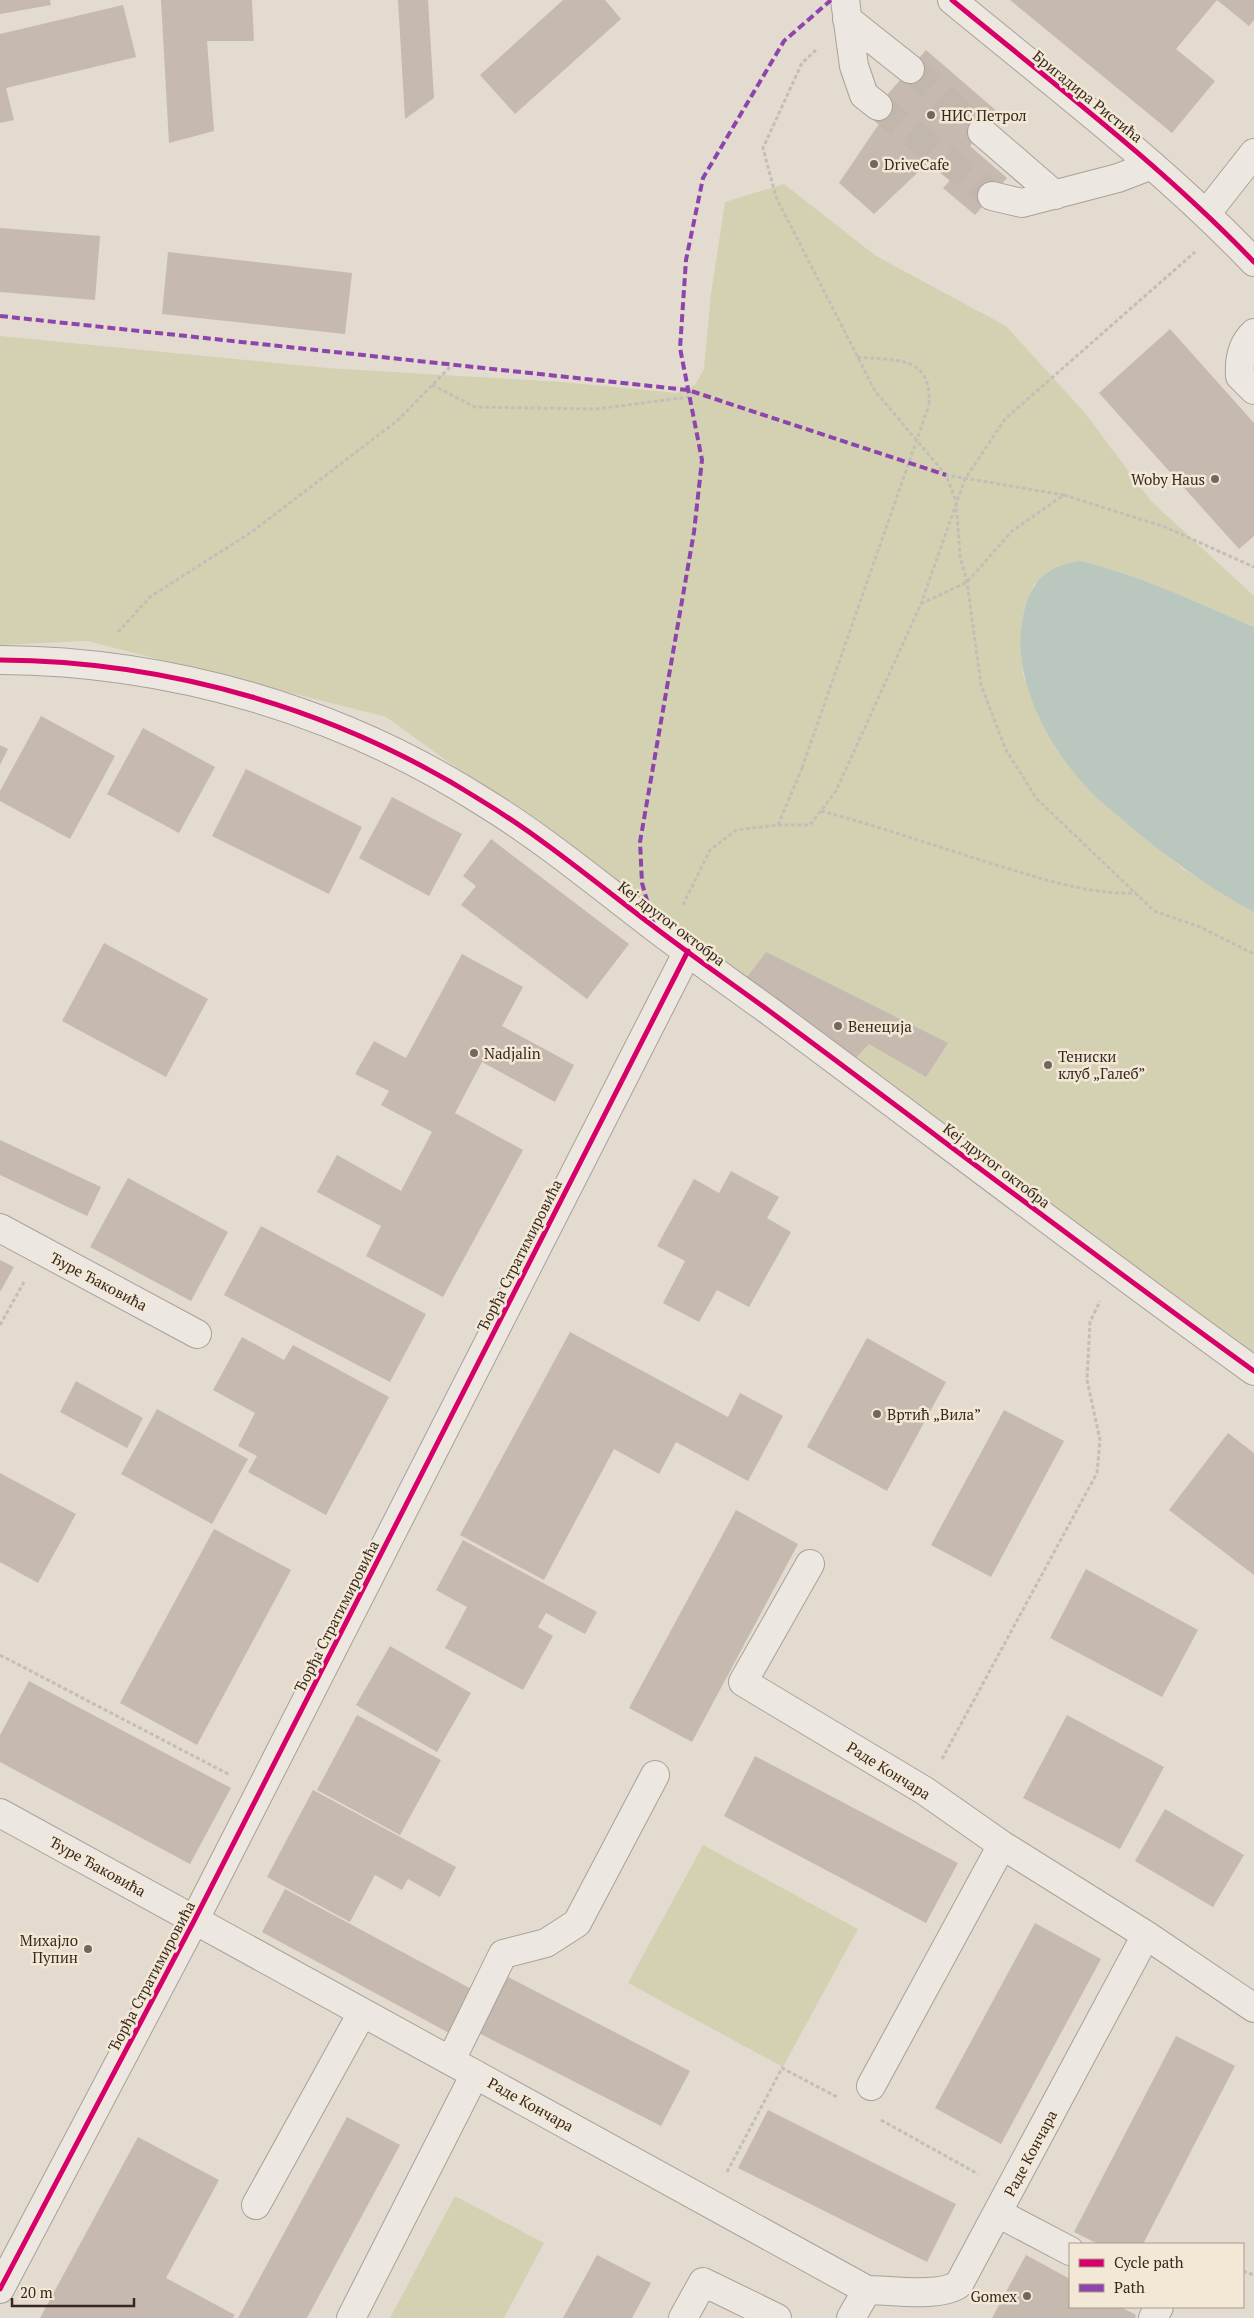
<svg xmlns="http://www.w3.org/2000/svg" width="1254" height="2318" viewBox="0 0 1254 2318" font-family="'PT Serif',serif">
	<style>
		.green { fill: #d4d1b3 }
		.water { fill: #bac7be }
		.building { fill: #c6b9b0 }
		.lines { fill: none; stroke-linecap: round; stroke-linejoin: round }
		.minor-tunnel { stroke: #c1b7ac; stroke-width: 28; stroke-dasharray: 28 14; stroke-linecap: butt }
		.minor-casing { stroke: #a8a198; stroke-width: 30 }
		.path { stroke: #c4beb7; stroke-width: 3; stroke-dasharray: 4 2.5; stroke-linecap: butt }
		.minor { stroke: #ece7e0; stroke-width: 28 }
		.path-bridge { stroke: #c4beb7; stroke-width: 3; stroke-dasharray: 4 2.5; stroke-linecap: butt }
		.quiet { stroke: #8e44ad; stroke-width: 4; stroke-dasharray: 8 4; stroke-linecap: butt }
		.cycleway-casing { stroke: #f3e8d6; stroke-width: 8 }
		.cycleway { stroke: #d6006c; stroke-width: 5 }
		.poi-dot { fill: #73675d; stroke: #f3e8d6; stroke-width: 2 }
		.labels { text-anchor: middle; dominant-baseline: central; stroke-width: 5; stroke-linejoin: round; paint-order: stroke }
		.street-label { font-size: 15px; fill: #372920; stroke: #f3e8d6 }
		.poi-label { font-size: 15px; fill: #372920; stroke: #f3e8d6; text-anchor: start }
	</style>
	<rect width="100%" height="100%" fill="#e3dbcf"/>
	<path class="green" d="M784,184l92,72 130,70 79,87 66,88 103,95v31c-56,-24 -114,-52 -174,-66l-46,23 -9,22 -4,20 2,49 14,35 21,41 32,40 93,78 71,43v459l-684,-521 -184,-133 -299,-76 -87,4v-309l327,32 235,14 115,11 18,-8 9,-16 7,-75 14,-92z
		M703,1845l155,84 -75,138 -155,-84z
		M455,2196l89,47 -40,75h-114z"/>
	<path class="water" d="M1080,561c60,14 118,42 174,66v285c-47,-25 -89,-56 -130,-91 -11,-10 -24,-19 -34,-30 -42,-44 -80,-113 -67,-175 7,-34 23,-50 57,-55z"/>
	<path class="building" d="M0,0h50l1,5 -51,9z
		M161,0h91l2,41h-47l7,90 -45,12z
		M398,0h30l6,98 -29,21z
		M563,0h42l16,19 -106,95 -35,-39z
		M1010,0h207l-41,49 39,32 -43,52z
		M1217,0h37v20l-5,6z
		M123,5l13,52 -130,31 8,32 -14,3v-89z
		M926,50l73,63 -29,33 37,32 -32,37 -32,-27 9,-10 -21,-18 -57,54 -35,-31 44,-65 -9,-8z
		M0,228l100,8 -5,64 -95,-8z
		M168,252l184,21 -7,61 -183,-20z
		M1170,329l84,94v113l-15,13 -140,-156z
		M41,716l74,40 -45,83 -70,-38v-10z
		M143,728l72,39 -36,66 -72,-39z
		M0,745l8,4 -8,16z
		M246,769l116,58 -33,67 -117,-58z
		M392,797l70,37 -33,62 -70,-38z
		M491,839l138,105 -42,55 -126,-94 15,-19 -13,-10z
		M104,943l104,56 -42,78 -104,-56z
		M766,952l182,91 -22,34 -57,-33 -19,20 -106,-83z
		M462,954l61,33 -21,39 72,39 -19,37 -73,-40 -27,51 68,37 -80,147 -77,-41 15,-30 -64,-34 20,-37 64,36 31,-59 -51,-27 8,-14 -34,-17 19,-33 32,17z
		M0,1140l101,47 -14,29 -87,-41z
		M731,1171l48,26 -12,21 24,14 -42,75 -32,-17 -18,32 -36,-19 22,-42 -28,-15 37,-67 25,14z
		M128,1178l100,54 -37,69 -101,-54z
		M261,1226l165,88 -36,68 -166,-87z
		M0,1260l14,7 -14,25z
		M570,1332l158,85 12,-24 43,23 -35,65 -72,-39 -17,32 -45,-25 -70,131 -84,-45z
		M242,1337l42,23 9,-15 96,52 -63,118 -78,-43 9,-16 -19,-10 17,-33 -42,-23z
		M867,1338l79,44 -59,109 -80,-44z
		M76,1381l67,37 -16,30 -67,-36z
		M157,1409l91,50 -36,65 -91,-50z
		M1004,1410l60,31 -73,136 -60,-32z
		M1228,1433l26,20v122l-85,-65z
		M0,1473l76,41 -38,69 -38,-21z
		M736,1510l62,34 -106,198 -63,-34z
		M214,1529l77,41 -94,175 -77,-42z
		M463,1540l134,72 -12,22 -39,-21 -8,14 15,9 -30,54 -78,-42 22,-41 -31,-17z
		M1086,1569l112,61 -36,67 -112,-59z
		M390,1646l81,47 -34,59 -81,-47z
		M29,1681l202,107 -41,76 -190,-102v-27z
		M357,1715l84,45 -41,75 -83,-45z
		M1067,1715l97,52 -44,82 -97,-51z
		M755,1756l203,107 -32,60 -202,-107z
		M313,1790l143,77 -16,30 -32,-18 -6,11 -27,-15 -25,47 -83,-45z
		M1165,1809l79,46 -31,52 -78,-46z
		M285,1889l190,102 -24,43 -189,-102z
		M1035,1923l66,36 -100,185 -66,-36z
		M504,1975l186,96 -29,55 -186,-95z
		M1176,2036l59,30 -92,178h-45l-24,-12z
		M768,2110l188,94 -29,58 -189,-94z
		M347,2117l53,28 -93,173h-69z
		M138,2137l81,43 -53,98 69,37 -2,3h-193z
		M597,2255l54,28 -19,35h-69z
		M1026,2255l44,24v28h51l15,8 -1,3h-143z"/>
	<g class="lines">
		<path class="minor-tunnel" d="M910,69l72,63
			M878,106l114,90"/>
		<g class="minor-casing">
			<path id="minor" d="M845,0l9,66 10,29 14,11
				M952,0c103,85 210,166 302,262
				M847,19l63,50
				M982,132l73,63
				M992,196l30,7 96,-25 34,-13
				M1206,214l48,-61
				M1254,333c-13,12 -15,27 -14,43l14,14
				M0,660c170,1 339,50 482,141 59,36 112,80 167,122 39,30 79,58 119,87 162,120 322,243 486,361
				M0,1228l197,106
				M810,1564l-67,118 182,109 77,54 144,90
				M0,1813l867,477 -16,28
				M451,2060l52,-106 43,-11 31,-20 78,-148
				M871,2086l131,-241
				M256,2205l106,-192
				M998,2213l72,38
				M0,2289l195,-370 493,-968
				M867,2290c24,0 73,8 92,-6l187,-349 108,73
				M351,2318l124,-244
				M683,2318l20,-36 74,36
				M1153,2318l6,-11"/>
		</g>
		<path class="path" d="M816,50l-14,13 -39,85 13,49 99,194 71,84 10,26 4,55 7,26 14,103 24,63 31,50 118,113 46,16 54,27
			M857,357c38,4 75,-3 72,48
			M432,385l43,22 121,2 93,-12
			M1064,495l101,32 89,40
			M921,604l46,-22 45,-51 52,-36 -118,-20
			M118,632l32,-35 103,-66 145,-111 54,-55
			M821,811c65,17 128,40 192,59 39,12 82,25 123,23
			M778,825l24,-57
			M683,905l27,-55 26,-20 42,-5h32l26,-34 85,-187 44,-125 40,-60 190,-167
			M0,1325l24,-43
			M0,1655l230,120
			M942,1759l155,-286 3,-33 -13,-60 3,-58 10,-21
			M881,2120l97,54
			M727,2172l55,-104 55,29
			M1243,2271l11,4"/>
		<use href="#minor" class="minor"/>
		<path class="path-bridge" d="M802,768l127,-363"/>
		<path class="quiet" d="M0,316l688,74 258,85
			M654,925l-12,-42 -2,-41 54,-310 8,-72 -22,-112 6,-88 17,-82 81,-137 47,-41"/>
		<g class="cycleway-casing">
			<path id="cycleway" d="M952,0c103,85 210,166 302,262
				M0,660c170,1 339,50 482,141 59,36 112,80 167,122 39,30 79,58 119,87 162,120 322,243 486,361
				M0,2289l195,-370 493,-968"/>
		</g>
		<use href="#cycleway" class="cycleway"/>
	</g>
	<g class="poi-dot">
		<circle cx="931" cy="115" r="5"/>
		<circle cx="874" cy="164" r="5"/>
		<circle cx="1215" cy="479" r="5"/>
		<circle cx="838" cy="1026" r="5"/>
		<circle cx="474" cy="1053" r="5"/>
		<circle cx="1048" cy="1065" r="5"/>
		<circle cx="877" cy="1414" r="5"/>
		<circle cx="88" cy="1949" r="5"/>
		<circle cx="1027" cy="2296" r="5"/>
	</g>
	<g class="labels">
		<g class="street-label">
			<text transform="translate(1088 96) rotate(39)">Бригадира Ристића</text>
			<text transform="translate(672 923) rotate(37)">Кеј другог октобра</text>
			<text transform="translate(997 1165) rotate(37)">Кеј другог октобра</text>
			<text transform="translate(519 1255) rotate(-63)">Ђорђа Стратимировића</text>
			<text transform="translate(99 1281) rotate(28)">Ђуре Ђаковића</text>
			<text transform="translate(336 1616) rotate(-63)">Ђорђа Стратимировића</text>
			<text transform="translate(889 1770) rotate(32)">Раде Кончара</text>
			<text transform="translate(98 1866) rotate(29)">Ђуре Ђаковића</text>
			<text transform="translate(151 1976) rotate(-62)">Ђорђа Стратимировића</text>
			<text transform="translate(531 2104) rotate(29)">Раде Кончара</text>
			<text transform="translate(1030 2153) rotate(-62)">Раде Кончара</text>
		</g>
		<g class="poi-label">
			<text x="941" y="115">НИС Петрол</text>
			<text x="884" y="164">DriveCafe</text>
			<text x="1205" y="479" text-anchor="end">Woby Haus</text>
			<text x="848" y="1026">Венеција</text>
			<text x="484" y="1053">Nadjalin</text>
			<text x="1058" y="1056">Тениски<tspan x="1058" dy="17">клуб „Галеб”</tspan></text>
			<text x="887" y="1414">Вртић „Вила”</text>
			<text x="78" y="1940" text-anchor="end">Михајло<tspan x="78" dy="17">Пупин</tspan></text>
			<text x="1017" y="2296" text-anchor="end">Gomex</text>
		</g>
	</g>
	<rect x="1069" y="2243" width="175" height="65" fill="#f3e8d6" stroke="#a89c8d"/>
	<rect x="1079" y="2259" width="25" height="8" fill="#d6006c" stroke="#a89c8d"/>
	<text x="1114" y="2268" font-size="15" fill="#372920">Cycle path</text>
	<rect x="1079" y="2284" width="25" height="8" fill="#8e44ad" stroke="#a89c8d"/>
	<text x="1114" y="2293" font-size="15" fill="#372920">Path</text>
	<path d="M12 2298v8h122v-8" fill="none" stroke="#372920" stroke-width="2.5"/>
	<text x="20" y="2298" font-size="15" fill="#372920" stroke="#f3e8d6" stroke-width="4" paint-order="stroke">20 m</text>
</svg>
